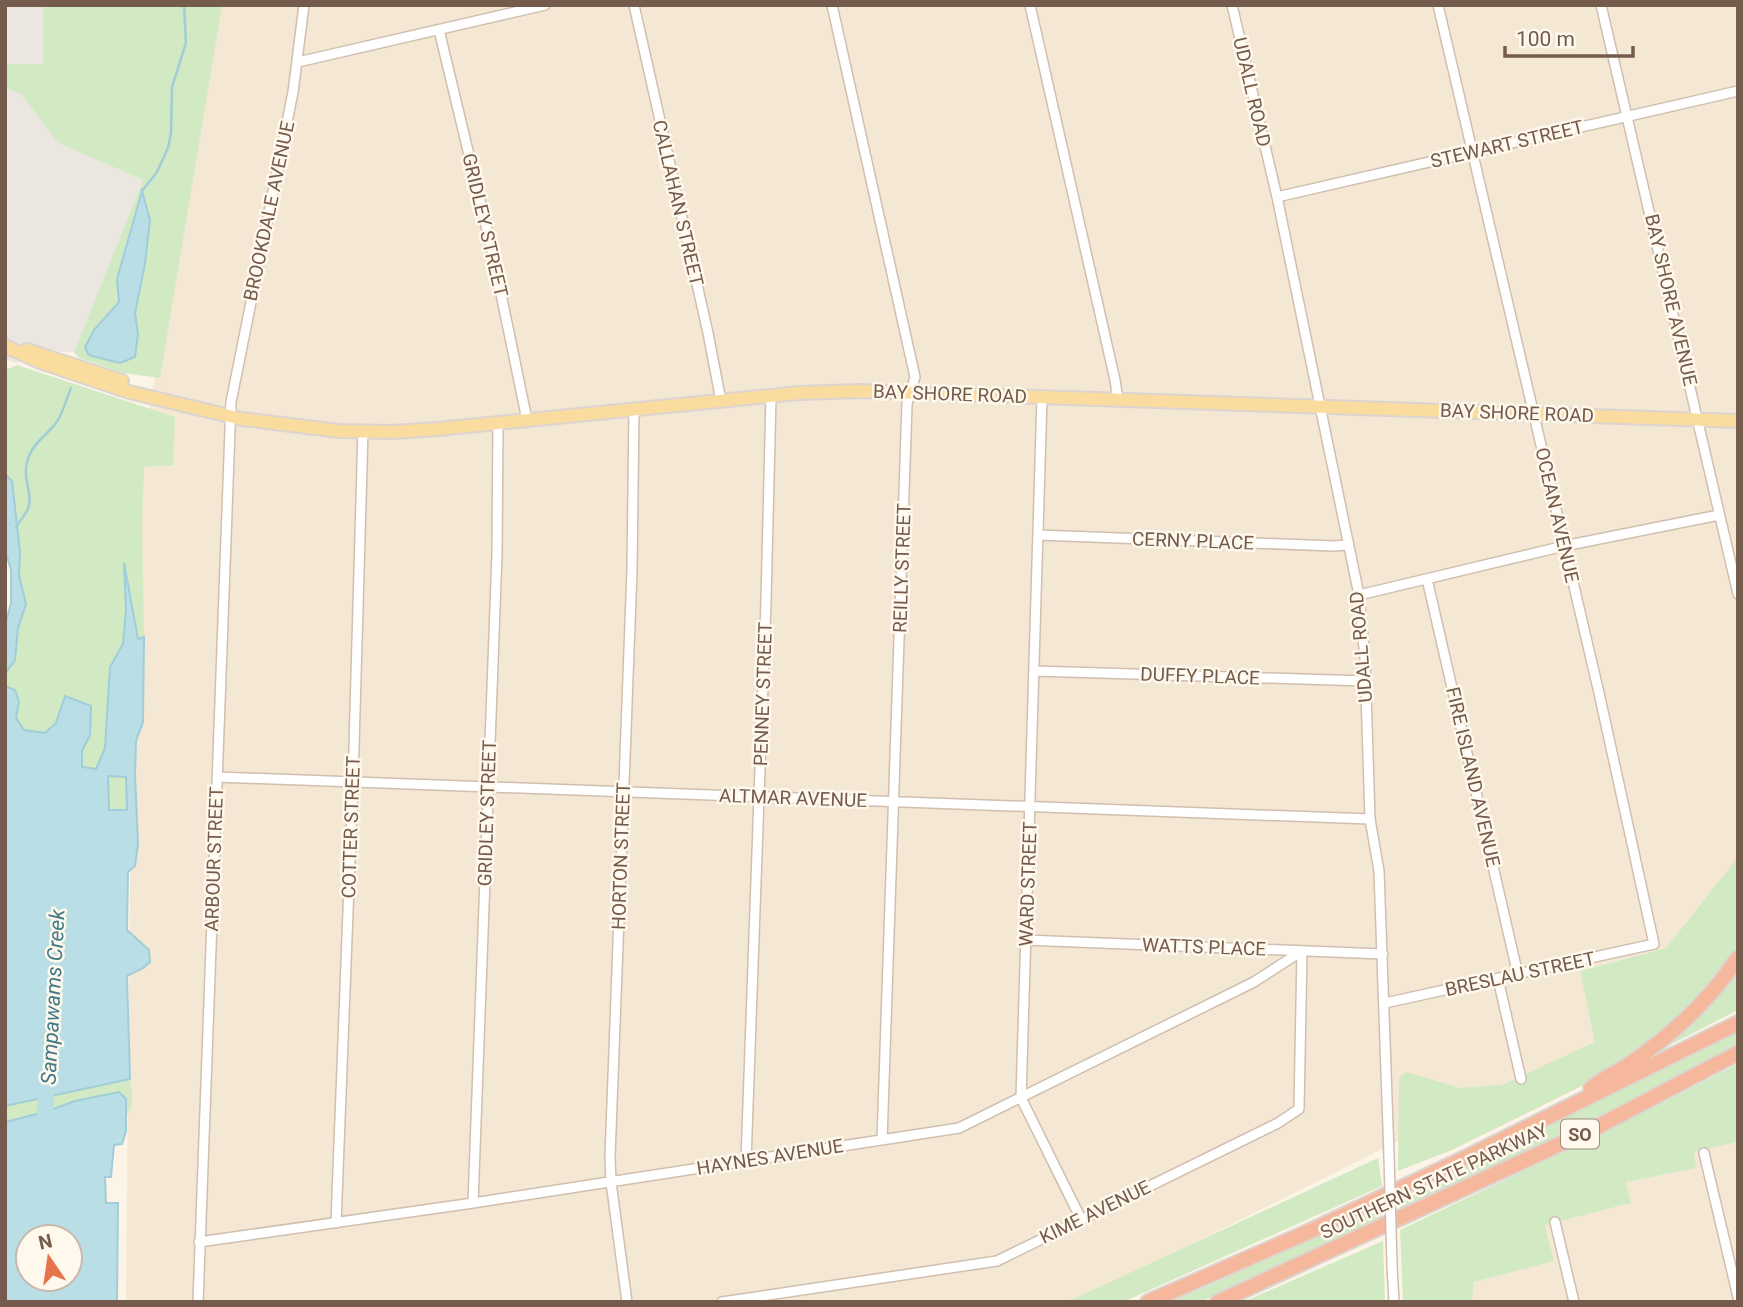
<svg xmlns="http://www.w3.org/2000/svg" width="1743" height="1307" viewBox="0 0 1743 1307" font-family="Roboto,sans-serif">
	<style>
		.residential { fill: #f4e7d4 }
		.industrial { fill: #ece6e0 }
		.green { fill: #d2eac4; fill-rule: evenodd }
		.water { fill: #badee6; stroke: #a0cdd7; stroke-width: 2; fill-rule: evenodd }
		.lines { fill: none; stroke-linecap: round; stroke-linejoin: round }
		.stream { stroke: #a0cdd7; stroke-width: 2.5 }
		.river { stroke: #badee6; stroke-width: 16 }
		.minor-casing { stroke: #d0bfaf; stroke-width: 12 }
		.major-casing { stroke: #dbd4d0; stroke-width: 16 }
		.highway-casing { stroke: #dbd4d0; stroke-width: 18 }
		.minor { stroke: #fff; stroke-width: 9 }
		.major { stroke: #fadc9f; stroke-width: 12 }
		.highway { stroke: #f6b89d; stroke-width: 14 }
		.minor-bridge-casing { stroke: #d0bfaf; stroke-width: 12; stroke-linecap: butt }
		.minor-bridge { stroke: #fff; stroke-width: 9 }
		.labels { text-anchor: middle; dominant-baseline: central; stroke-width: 5; stroke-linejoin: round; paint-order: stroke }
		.shield { fill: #fff8ec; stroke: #9e8a7b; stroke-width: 2 }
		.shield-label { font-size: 18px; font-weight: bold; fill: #755b4b }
		.street-label { font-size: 19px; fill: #755b4b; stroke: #fff8ec }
		.water-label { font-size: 21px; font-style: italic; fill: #447a88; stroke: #fff8ec }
	</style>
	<rect width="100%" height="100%" fill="#fcf4e6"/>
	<path class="residential" d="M222,5h1516v849l-7,12 -65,82 -86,23 16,71 -520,260h-950l8,-809z
		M1738,1142v160h-266l1,-20 81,-21 -9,-36 86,-22 -5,-21 69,-14 -2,-16z"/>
	<path class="industrial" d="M5,5h38v59h-38z
		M5,87l17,8 36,48 85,37 -69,172 -37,-1 -21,12 -11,-4z"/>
	<path class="green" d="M43,5h179l-62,373 -37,-5 -44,-15 -5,-6 69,-172 -85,-37 -36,-48 -17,-8v-23h38zM142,192l8,28 -5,44 -10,49 3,21 -3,22 -41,-26 25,-28 -2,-23z
		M17,365l158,52 -2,48 -29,2 -2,57 2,113 -6,3 -14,-69 2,39 -3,35 -13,22 -5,81 -9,21 -14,-2v-16l8,-16 -34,-12 -11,10 -21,-3 -8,-12 3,-16 -4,-12 -10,-4v-12l10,-14 3,-32 8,-24 -7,-28 1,-24 -8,-71 -7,-7v-104z
		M108,775l18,2 1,33h-18z
		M1738,854v99l-74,85 -56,35 -156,77 -54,21 1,-93 7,-6 54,16 42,-3 93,-43 -15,-71 86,-23 65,-82z
		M1738,969v41l-72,37c26,-24 54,-47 72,-78z
		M1738,1031v15l-156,80 -182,89 -1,-14 43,-18 1,-5z
		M1738,1064v78l-44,10 2,16 -70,14 5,21 -86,22 9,36 -80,21 -2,20h-69l-3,-72 201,-96z
		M130,1079c2,13 5,26 -4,37v-17l-51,2 -30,11 -40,10v-16z
		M1378,1158l4,28 -259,116h-56z
		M1382,1206v15l-182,81h-30l62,-27z
		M1383,1241l2,61h-142z"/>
	<path class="water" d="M142,191l8,29 -5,44 -10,49 3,21 -3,23 -15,6 -28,-7 -4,-2 -3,-7 9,-17 25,-28 -2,-23z
		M5,474l7,7 8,71 -1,24 7,28 -8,24 -3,32 -10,14v-48l6,-23v-33l-6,-20z
		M124,563l14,76 6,-2 -1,85 -7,19 -1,34 3,69 -3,22 -7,6 -1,58 22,20 1,12 -7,6 -16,8 3,103 -125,27v-420l10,4 4,12 -3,16 8,12 21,3 11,-10 9,-27 26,10 -1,29 -8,16v16l14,2 9,-21 5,-81 13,-23 3,-34zM108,776l18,1 1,33h-18z
		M119,1092l7,7v32l-4,13 -8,1 -3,32h-6l1,26h12l-1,99h-112v-180l40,-10 30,-11zM28,1237h42v42h-42z"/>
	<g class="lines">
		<path class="stream" d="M142,191l15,-19 11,-24 3,-15 1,-46 14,-44 -2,-38
			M16,527c4,-6 9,-12 12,-18 6,-16 -8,-32 1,-53 6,-15 18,-21 27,-33 7,-9 10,-24 15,-35"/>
		<path class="river" d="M44,1134l3,-58"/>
		<g class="minor-casing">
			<path id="minor" d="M634,5l74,328 13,68
				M832,5l83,372 -8,27 -25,736
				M1030,5l85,375 3,20
				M1232,5l45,192 82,398 6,64 5,160 9,52 10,285
				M1601,5l137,589
				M439,30l54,225 34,165
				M298,62l247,-57
				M1277,197l461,-106
				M1042,397l-21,701 60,121
				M1038,535l296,11 13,-1
				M1427,579l91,396
				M1359,595l205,-49 155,-31
				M1035,671l330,10
				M217,777l1153,42
				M1025,940l358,14
				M1498,979l23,100
				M1385,1003l269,-59 -55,-251 -161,-688
				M1704,1153l34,144
				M746,1161l20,-560 5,-205
				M473,1203l24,-649 1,-131
				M1555,1222l19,80
				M336,1223l17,-441 10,-351
				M199,1242l274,-39 486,-75 295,-146 48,-31
				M1392,1266l2,36
				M198,1302l33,-900 62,-310 11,-87
				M627,1302l-16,-120 -1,-25 22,-587 2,-161
				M722,1302l275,-41 281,-138 21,-14 3,-158"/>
		</g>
		<g class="major-casing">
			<path id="major" d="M5,346l35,16 89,30 113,27 97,12 53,1 46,-3 361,-36 61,-2 878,30
				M27,350l95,31"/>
		</g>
		<g class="highway-casing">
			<path id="highway" d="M1591,1088c12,-9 25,-15 37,-23 43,-29 81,-64 110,-107
				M1148,1302l160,-70 155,-73 275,-136
				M1218,1302l379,-175 141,-74"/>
		</g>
		<use href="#minor" class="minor"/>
		<use href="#major" class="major"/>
		<use href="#highway" class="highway"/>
		<g class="minor-bridge-casing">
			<path id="minor-bridge" d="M1389,1156l3,110"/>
		</g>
		<use href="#minor-bridge" class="minor-bridge"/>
	</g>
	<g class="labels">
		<rect class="shield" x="1561" y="1119.5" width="38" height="29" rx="5"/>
		<g class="shield-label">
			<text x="1580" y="1134">SO</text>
		</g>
		<g class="street-label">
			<text transform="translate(1252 92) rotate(77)">UDALL ROAD</text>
			<text transform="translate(1507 144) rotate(-13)">STEWART STREET</text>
			<text transform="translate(678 203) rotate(77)">CALLAHAN STREET</text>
			<text transform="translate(269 211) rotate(-78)">BROOKDALE AVENUE</text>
			<text transform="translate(485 225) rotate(77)">GRIDLEY STREET</text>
			<text transform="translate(1671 300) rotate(77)">BAY SHORE AVENUE</text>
			<text transform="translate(950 394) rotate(2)">BAY SHORE ROAD</text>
			<text transform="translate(1517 413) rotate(2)">BAY SHORE ROAD</text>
			<text transform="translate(1557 515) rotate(77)">OCEAN AVENUE</text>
			<text transform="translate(1193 541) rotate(2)">CERNY PLACE</text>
			<text transform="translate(902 568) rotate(-88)">REILLY STREET</text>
			<text transform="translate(1361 647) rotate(-95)">UDALL ROAD</text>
			<text transform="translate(1200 676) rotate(2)">DUFFY PLACE</text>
			<text transform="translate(763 694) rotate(-88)">PENNEY STREET</text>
			<text transform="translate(1473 777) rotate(77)">FIRE ISLAND AVENUE</text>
			<text transform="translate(793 798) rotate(2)">ALTMAR AVENUE</text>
			<text transform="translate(487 813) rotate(-88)">GRIDLEY STREET</text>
			<text transform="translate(351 827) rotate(-88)">COTTER STREET</text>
			<text transform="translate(621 856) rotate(-88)">HORTON STREET</text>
			<text transform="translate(214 859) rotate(-88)">ARBOUR STREET</text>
			<text transform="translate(1028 884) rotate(-88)">WARD STREET</text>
			<text transform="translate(1204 947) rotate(2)">WATTS PLACE</text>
			<text transform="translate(1520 974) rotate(-12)">BRESLAU STREET</text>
			<text transform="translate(770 1157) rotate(-9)">HAYNES AVENUE</text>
			<text transform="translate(1434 1181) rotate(-25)">SOUTHERN STATE PARKWAY</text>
			<text transform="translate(1095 1212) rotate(-26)">KIME AVENUE</text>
		</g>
		<g class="water-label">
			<text transform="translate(53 997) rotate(-87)">Sampawams Creek</text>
		</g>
	</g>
	<rect width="1743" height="1307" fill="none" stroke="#755b4b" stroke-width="14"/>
	<g transform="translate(49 1258) rotate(347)"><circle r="33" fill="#fff8ec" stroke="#c8b9ac" stroke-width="2"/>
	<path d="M0-5L12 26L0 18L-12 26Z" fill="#e5744c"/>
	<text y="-10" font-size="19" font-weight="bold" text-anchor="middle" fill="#755b4b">N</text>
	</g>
	<path d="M1505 46v10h128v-10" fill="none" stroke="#755b4b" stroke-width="3.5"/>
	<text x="1516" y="46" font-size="21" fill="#755b4b" stroke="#fff8ec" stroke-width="5" paint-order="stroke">100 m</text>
</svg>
